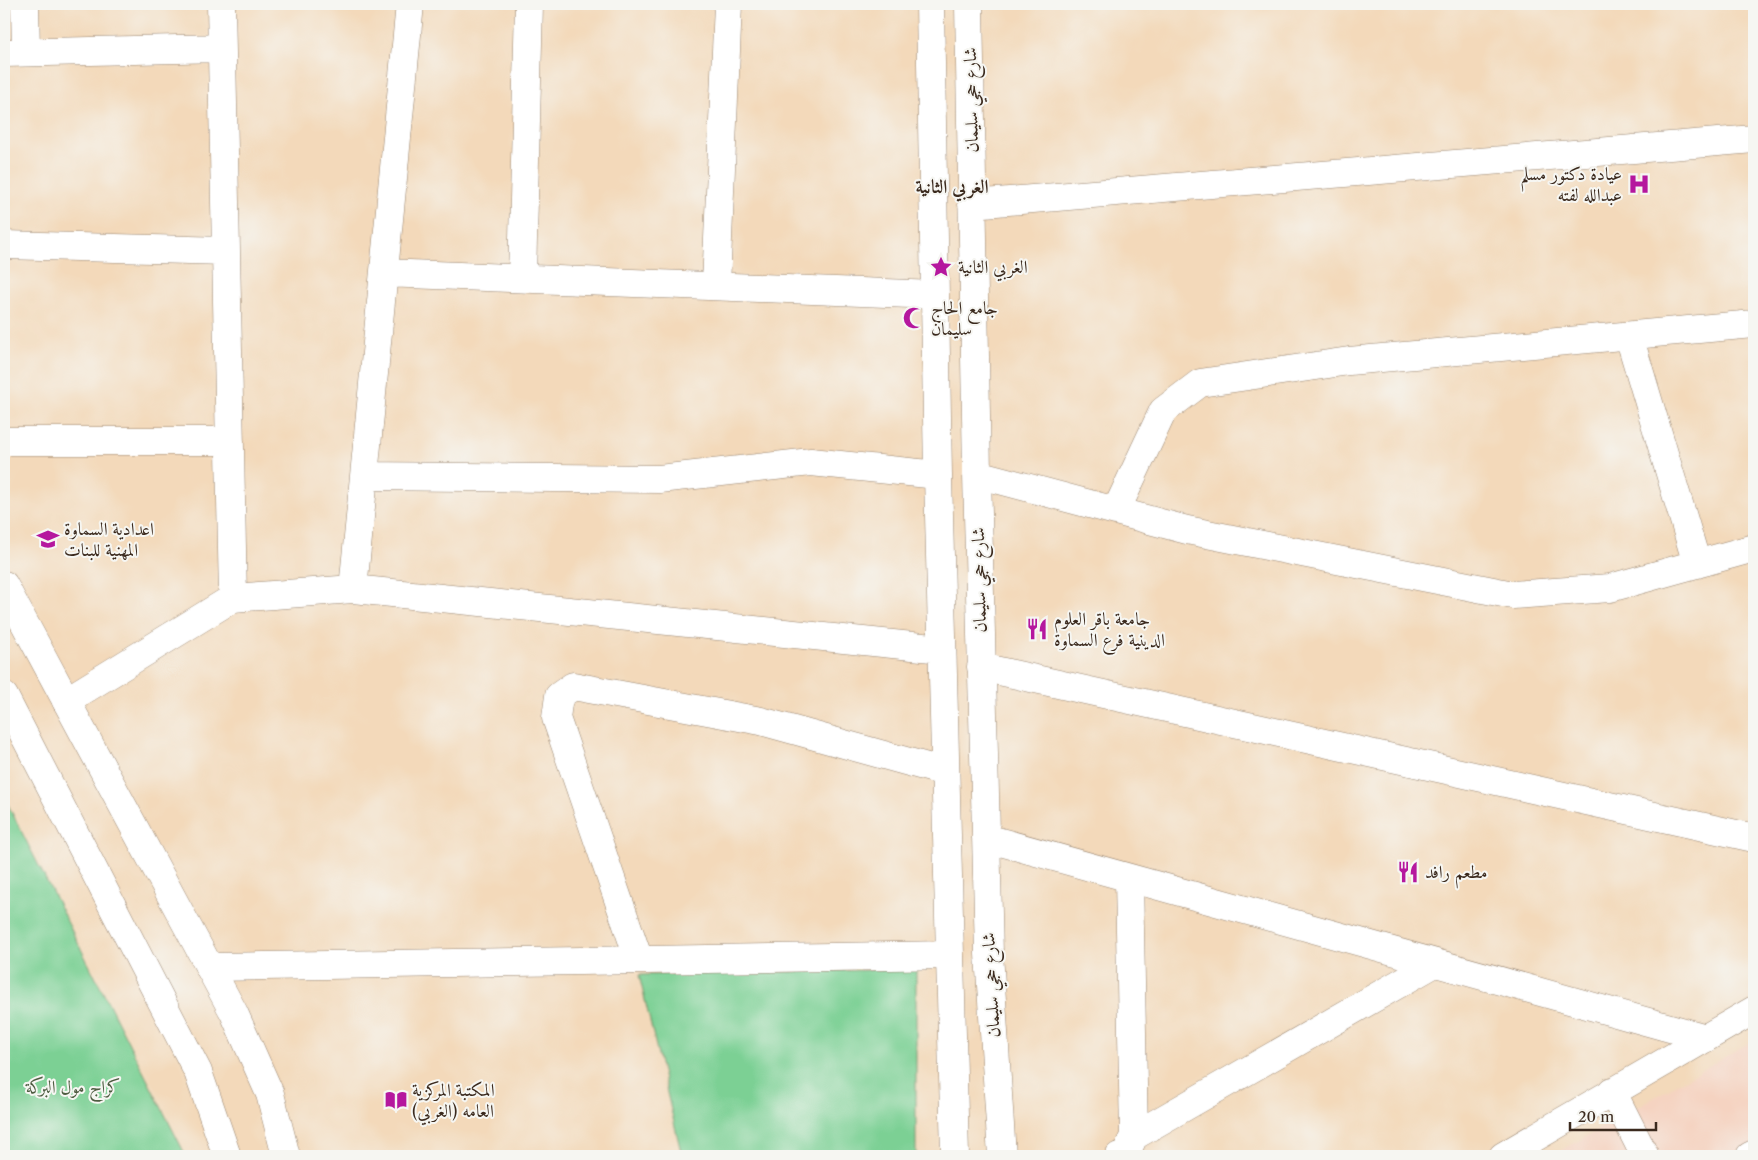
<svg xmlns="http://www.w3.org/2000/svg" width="1758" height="1160" viewBox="0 0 1758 1160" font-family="'Libre Caslon Text',Amiri,serif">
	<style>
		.built { fill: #f5d3c1 }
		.green { fill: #7bd094; stroke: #5b7d59 }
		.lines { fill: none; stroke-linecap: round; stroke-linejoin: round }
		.street-casing { stroke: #97826c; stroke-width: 29 }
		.secondary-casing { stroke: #97826c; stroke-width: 29 }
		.street { stroke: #fff; stroke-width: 28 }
		.secondary { stroke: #fff; stroke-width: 28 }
		.labels { text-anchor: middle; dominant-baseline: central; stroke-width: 4; stroke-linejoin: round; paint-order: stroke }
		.street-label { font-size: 18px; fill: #3b2a1e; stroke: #f6f6f2 }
		.poi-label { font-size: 18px; fill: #3b2a1e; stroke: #f6f6f2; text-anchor: start }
		.park-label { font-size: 18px; fill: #4e5c41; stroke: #f6f6f2 }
		.neighbourhood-label { font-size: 19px; font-weight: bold; fill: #3b2a1e; stroke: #f6f6f2 }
	</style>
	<rect width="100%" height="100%" fill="#f6f6f2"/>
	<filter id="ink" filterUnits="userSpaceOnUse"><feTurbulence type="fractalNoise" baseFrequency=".02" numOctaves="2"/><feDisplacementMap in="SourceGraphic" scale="10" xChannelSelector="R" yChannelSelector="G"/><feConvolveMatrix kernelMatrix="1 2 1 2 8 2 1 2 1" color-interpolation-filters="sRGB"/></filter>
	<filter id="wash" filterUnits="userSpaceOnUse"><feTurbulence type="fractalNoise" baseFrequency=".0096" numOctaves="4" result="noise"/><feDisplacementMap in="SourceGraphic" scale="20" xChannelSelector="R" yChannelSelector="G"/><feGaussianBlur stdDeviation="1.12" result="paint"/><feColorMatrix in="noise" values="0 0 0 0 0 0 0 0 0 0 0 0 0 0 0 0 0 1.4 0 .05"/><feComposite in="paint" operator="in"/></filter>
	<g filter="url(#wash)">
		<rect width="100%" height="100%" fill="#f3d9ba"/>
		<path class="built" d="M1754,1040v116h-202z"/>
		<path class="green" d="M4,797l182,359h-182z
			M916,969v187h-234l-43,-181z"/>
	</g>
	<g filter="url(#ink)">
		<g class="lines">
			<g class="street-casing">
				<path id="street" d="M25,4l1,48
					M221,4l12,594
					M930,4l8,471 17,681
					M969,4l8,470 12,480 13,202
					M4,53l217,-5
					M972,204l782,-65
					M4,245l222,6
					M384,273l551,22
					M522,278l7,-274
					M716,286l12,-282
					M1629,336l68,228
					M4,441h226
					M977,474l210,56 326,65 97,-7 144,-40
					M364,476l295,3 152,-17 127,13
					M1116,511l47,-100 37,-28 149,-22 405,-37
					M353,589l57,-585
					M981,667l773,171
					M66,701l167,-103 120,-9 589,60
					M986,838l720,200
					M639,960l-83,-242 3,-22 14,-10 188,35 184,51
					M209,967l741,-12
					M1612,1091l33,65
					M1134,1136l301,-173
					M1119,1156l7,-3 8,-17 -5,-258
					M1750,1156l4,-2"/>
			</g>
			<g class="secondary-casing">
				<path id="secondary" d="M4,585l230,428 36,81 16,62
					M4,696l194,376 29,84
					M1503,1156l251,-146"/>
			</g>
			<use href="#street" class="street"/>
			<use href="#secondary" class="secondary"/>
		</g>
	</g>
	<defs>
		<g id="hospital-bare" transform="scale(1.725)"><path d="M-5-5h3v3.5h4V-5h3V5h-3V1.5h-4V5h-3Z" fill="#b5179e" stroke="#f6f6f2" stroke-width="2.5" paint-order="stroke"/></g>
		<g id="sight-bare" transform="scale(1.725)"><path d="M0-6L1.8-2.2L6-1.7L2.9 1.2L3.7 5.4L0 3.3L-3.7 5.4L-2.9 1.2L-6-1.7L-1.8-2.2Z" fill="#b5179e" stroke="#f6f6f2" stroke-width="2.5" paint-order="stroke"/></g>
		<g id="mosque-bare" transform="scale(1.725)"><path d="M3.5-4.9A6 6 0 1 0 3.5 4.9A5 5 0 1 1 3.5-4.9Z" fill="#b5179e" stroke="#f6f6f2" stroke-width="2.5" paint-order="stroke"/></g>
		<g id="school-bare" transform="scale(1.725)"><path d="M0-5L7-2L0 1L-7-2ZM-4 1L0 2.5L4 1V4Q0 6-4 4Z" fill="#b5179e" stroke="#f6f6f2" stroke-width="2.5" paint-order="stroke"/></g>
		<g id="restaurant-bare" transform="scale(1.725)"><path d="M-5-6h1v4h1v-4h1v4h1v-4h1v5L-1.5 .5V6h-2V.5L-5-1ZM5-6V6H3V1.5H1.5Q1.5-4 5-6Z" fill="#b5179e" stroke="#f6f6f2" stroke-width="2.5" paint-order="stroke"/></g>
		<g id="library-bare" transform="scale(1.725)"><path d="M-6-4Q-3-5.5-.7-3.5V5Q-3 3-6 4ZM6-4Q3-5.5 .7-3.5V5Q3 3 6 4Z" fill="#b5179e" stroke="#f6f6f2" stroke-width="2.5" paint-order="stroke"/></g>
	</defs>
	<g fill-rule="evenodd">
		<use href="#hospital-bare" x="1639" y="184"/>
		<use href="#sight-bare" x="941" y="267"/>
		<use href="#mosque-bare" x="914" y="318"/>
		<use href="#school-bare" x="48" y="539"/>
		<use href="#restaurant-bare" x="1037" y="629"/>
		<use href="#restaurant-bare" x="1408" y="872"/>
		<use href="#library-bare" x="396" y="1100"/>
	</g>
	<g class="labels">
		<g class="street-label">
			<text transform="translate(971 100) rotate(-91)">شارع حجي سليمان</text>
			<text transform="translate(979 580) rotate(-91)">شارع حجي سليمان</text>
			<text transform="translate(991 985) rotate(-93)">شارع حجي سليمان</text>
		</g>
		<g class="poi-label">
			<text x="1622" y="174" text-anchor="end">عيادة دكتور مسلم<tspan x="1622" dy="21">عبدالله لفته</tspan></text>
			<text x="958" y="267">الغربي الثانية</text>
			<text x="931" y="308">جامع الحاج<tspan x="931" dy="21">سليمان</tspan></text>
			<text x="64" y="529">اعدادية السماوة<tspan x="64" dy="21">المهنية للبنات</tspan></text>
			<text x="1054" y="619">جامعة باقر العلوم<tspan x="1054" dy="21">الدينية فرع السماوة</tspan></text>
			<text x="1425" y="872">مطعم رافد</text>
			<text x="412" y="1090">المكتبة المركزية<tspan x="412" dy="21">العامه (الغربي)</tspan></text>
		</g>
		<g class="park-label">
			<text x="73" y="1087">كراج مول البركة</text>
		</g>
		<g class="neighbourhood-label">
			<text x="952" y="186">الغربي الثانية</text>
		</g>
	</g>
	<rect width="1758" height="1160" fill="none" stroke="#f6f6f2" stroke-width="20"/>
	<path d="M1570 1122v8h86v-8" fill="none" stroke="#3b2a1e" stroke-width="2.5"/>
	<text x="1578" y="1122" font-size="15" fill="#3b2a1e" stroke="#f6f6f2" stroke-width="4" paint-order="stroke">20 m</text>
</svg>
